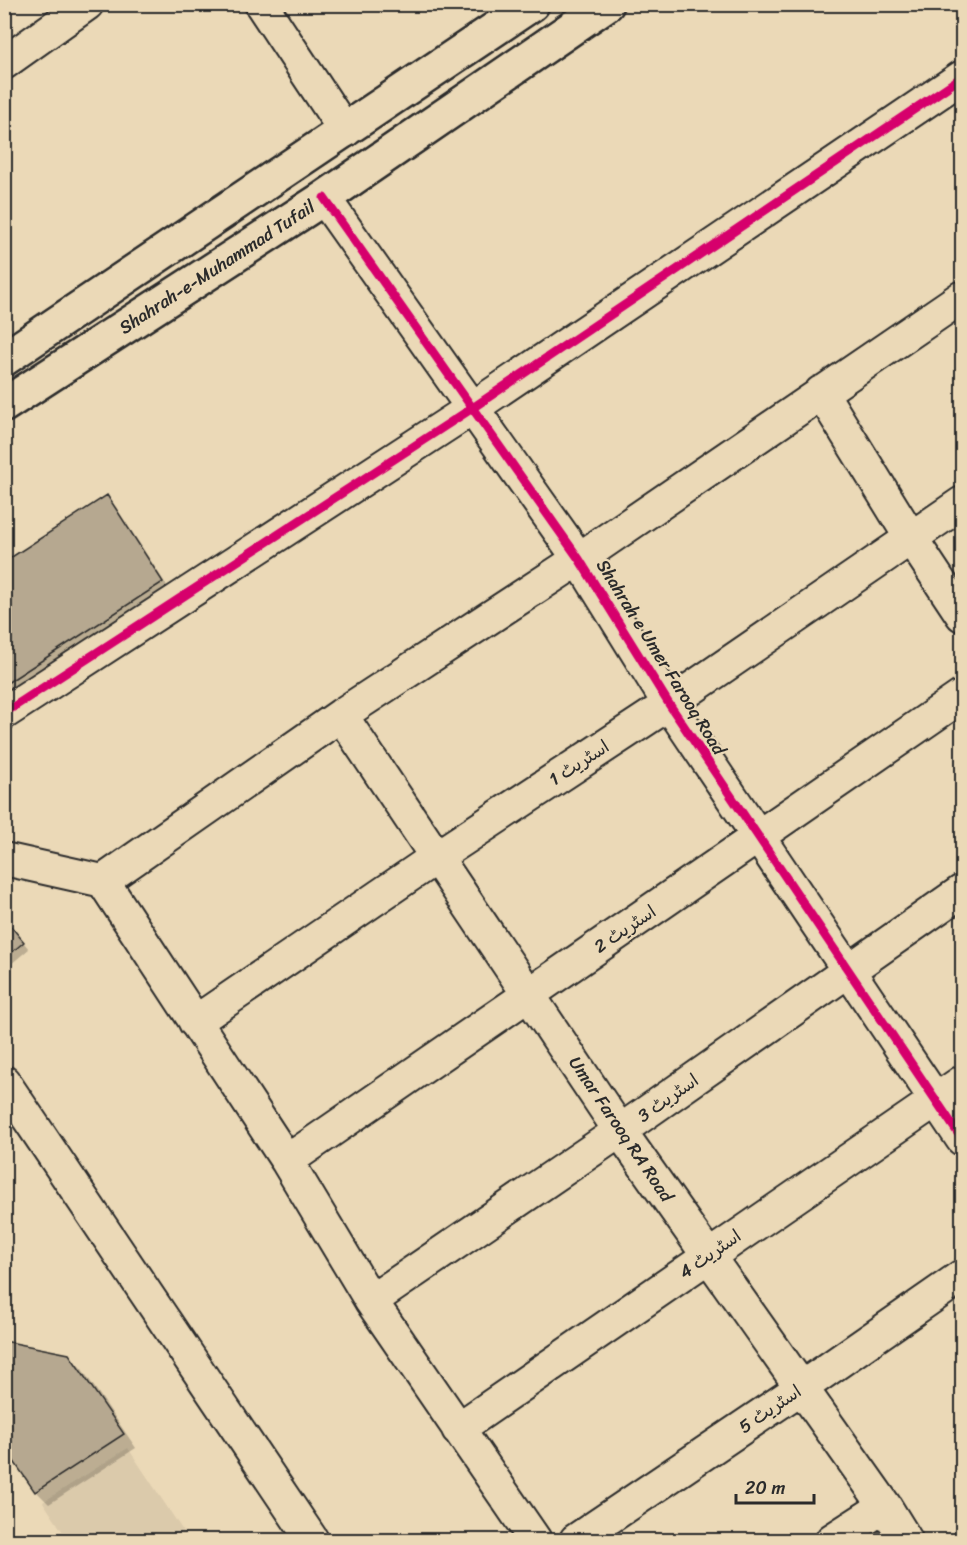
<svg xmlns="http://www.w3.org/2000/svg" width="967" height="1545" viewBox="0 0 967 1545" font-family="Sriracha,'Playpen Sans Arabic',sans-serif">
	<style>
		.built { fill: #dbcaab }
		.shadow { fill: #0003 }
		.building { fill: #b6a890; stroke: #2b2b2b; stroke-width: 1.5 }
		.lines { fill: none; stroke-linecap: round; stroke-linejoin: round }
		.street-casing { stroke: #2b2b2b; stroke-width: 36 }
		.secondary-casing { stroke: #2b2b2b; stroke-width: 38 }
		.street { stroke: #ebd9b7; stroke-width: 32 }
		.secondary { stroke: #ebd9b7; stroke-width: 33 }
		.cycleway-casing { stroke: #ebd9b7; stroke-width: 13 }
		.cycleway { stroke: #d6006c; stroke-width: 9 }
		.labels { text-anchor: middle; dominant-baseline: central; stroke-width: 4.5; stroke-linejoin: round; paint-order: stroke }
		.street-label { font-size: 18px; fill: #2b2b2b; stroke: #ebd9b7 }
	</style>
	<rect width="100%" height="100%" fill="#ebd9b7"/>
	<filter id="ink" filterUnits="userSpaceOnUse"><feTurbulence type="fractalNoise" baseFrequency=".0167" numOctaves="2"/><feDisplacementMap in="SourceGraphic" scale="12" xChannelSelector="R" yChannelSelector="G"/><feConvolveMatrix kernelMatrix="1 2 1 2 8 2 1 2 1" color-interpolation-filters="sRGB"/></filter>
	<g filter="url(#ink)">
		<path class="built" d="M128,1448l61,92h-121l-25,-38z"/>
		<path class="shadow" d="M106,497l10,10 55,85 -167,104v-132z
			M4,919l25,30 -25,21z
			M69,1356l13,13 54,79 -87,56 -13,-13z"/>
		<path class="building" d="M107,495l56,87 -159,103v-123z
			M4,918l20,24 -20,17z
			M4,1341l65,13 55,80 -89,58 -31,-45z"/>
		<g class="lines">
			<g class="street-casing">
				<path id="street" d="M261,4l84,127
					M4,63l83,-59
					M324,198l255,361 90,145 293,435
					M821,392l90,146 51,77
					M4,713l467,-304 491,-332
					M341,715l279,416 265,375 21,34
					M4,859l99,22 184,280 84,140 164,239
					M103,881l238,-166 238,-156 383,-262
					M195,1022l240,-164 234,-154 293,-201
					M4,1082l308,458
					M287,1161l675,-465
					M371,1301l249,-170 342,-240
					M458,1429l504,-347
					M576,1540l225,-152 161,-112
					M832,1540l53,-34"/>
			</g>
			<g class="secondary-casing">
				<path id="secondary" d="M4,359l528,-355
					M4,405l320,-207 283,-194"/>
			</g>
			<use href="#street" class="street"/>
			<use href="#secondary" class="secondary"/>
			<g class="cycleway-casing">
				<path id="cycleway" d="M324,198l255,361 90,145 293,435
					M4,713l467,-304 491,-332"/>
			</g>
			<use href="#cycleway" class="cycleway"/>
		</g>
	</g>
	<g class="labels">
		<g class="street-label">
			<text transform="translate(217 267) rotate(-33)">Shahrah-e-Muhammad Tufail</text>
			<text transform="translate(661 657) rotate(58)">Shahrah e Umer Farooq Road</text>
			<text transform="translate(579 763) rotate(-33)">اسٹریٹ 1</text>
			<text transform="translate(625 929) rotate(-34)">اسٹریٹ 2</text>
			<text transform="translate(668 1098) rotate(-35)">اسٹریٹ 3</text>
			<text transform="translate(621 1129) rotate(56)">Umar Farooq RA Road</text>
			<text transform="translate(710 1254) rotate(-35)">اسٹریٹ 4</text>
			<text transform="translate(770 1409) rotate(-34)">اسٹریٹ 5</text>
		</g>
	</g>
	<rect width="967" height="1545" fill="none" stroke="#ebd9b7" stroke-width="24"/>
	<rect x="12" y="12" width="943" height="1521" fill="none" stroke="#2b2b2b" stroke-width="2" filter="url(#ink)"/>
	<path d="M736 1494v9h78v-9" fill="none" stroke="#2b2b2b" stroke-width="3"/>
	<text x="745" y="1494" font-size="18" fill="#2b2b2b" stroke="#ebd9b7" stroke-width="4.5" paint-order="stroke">20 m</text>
</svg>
